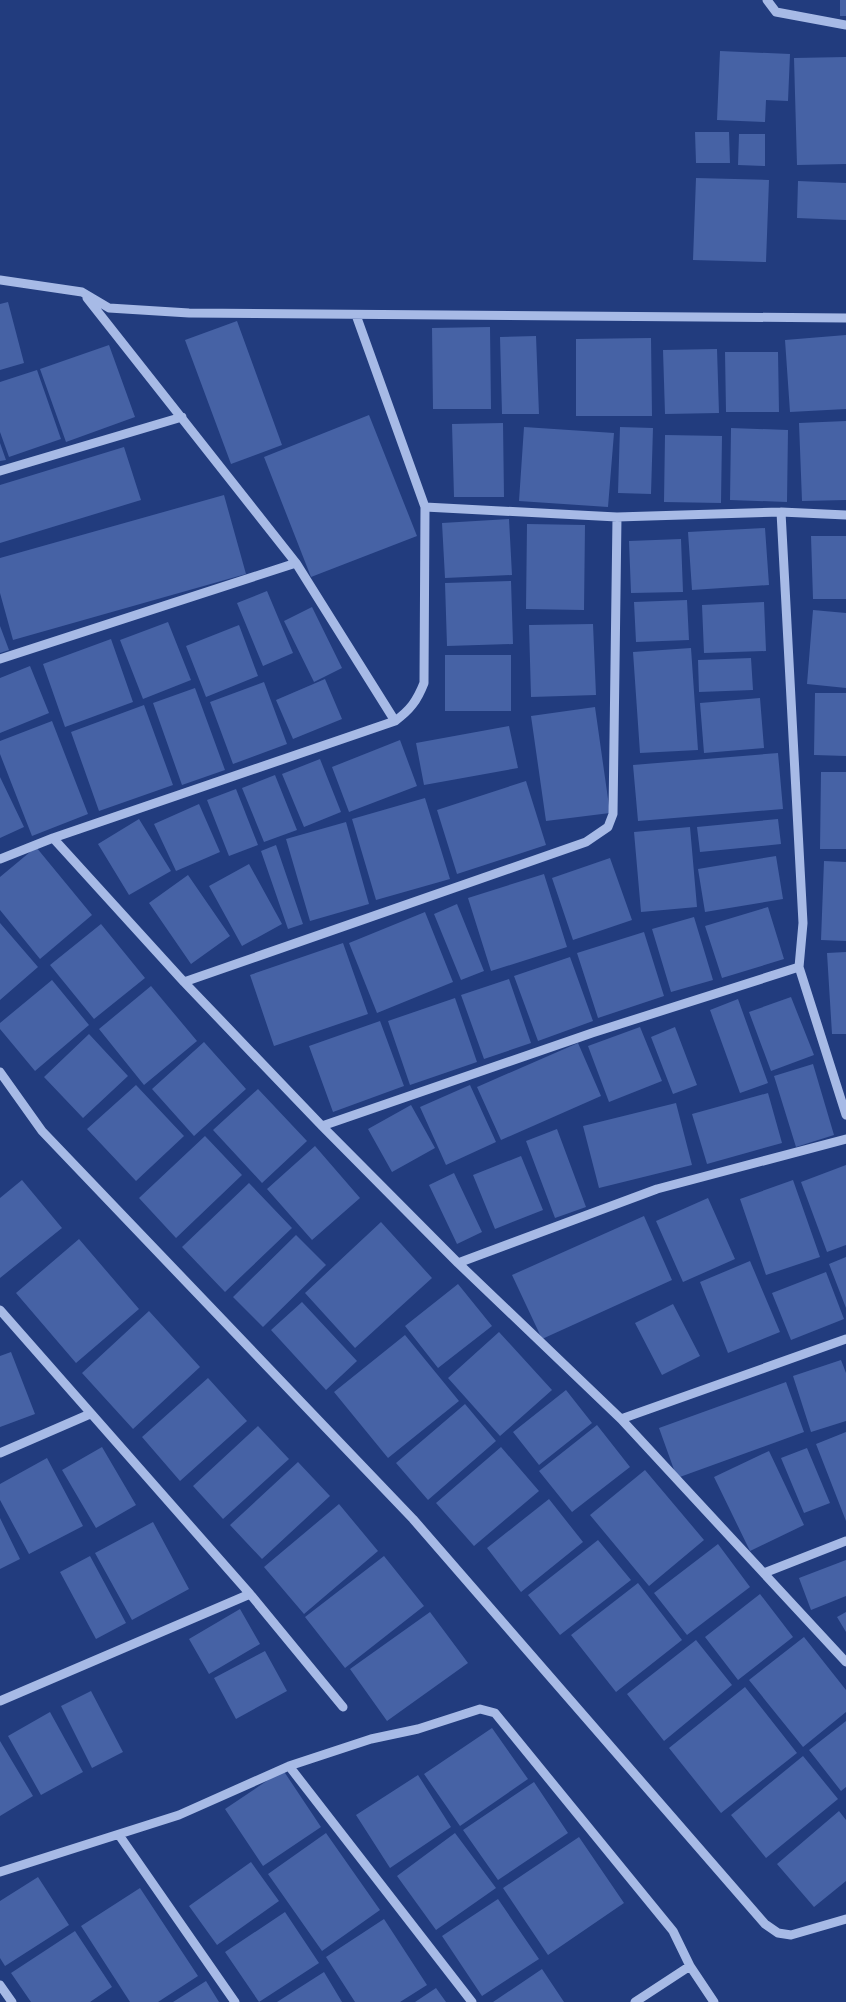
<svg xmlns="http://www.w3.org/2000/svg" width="846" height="2002" viewBox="0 0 846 2002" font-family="'Archivo Narrow',sans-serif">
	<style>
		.building { fill: #4662a5 }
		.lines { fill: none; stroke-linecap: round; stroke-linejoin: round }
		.minor { stroke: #a7bae6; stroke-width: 9 }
	</style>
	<rect width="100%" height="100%" fill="#223c7e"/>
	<path class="building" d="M840,0h6v16h-6z
		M720,51l70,3 -2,47 -22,-1 -1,22 -48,-2z
		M846,57v107l-49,1 -3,-107z
		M695,132h34l1,31h-34z
		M739,134h26v32l-27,-1z
		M696,178l73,2 -3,82 -73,-2z
		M798,181l48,2v37l-49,-2z
		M8,302l16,61 -24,7v-66z
		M237,321l45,124 -51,19 -46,-124z
		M490,327l1,82h-58l-1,-81z
		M846,335v74l-56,3 -5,-72z
		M536,336l3,78h-37l-2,-77z
		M651,338l1,78h-76v-77z
		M109,345l26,72 -69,25 -26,-73z
		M717,349l2,64 -54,1 -2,-64z
		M725,352h53l1,60h-53z
		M37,370l24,69 -52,18 -9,-25v-50z
		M369,415l48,121 -106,41 -47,-120z
		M846,421v79l-44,1 -3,-78z
		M503,423l1,74h-50l-2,-73z
		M524,427l90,6 -6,74 -89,-6z
		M620,427l33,1 -2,66 -33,-1z
		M731,428l57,2 -1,72 -57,-2z
		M665,435l57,1 -1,67 -57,-1z
		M0,443l6,17 -6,1z
		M124,447l17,53 -141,43v-58z
		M224,495l22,79 -233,66 -13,-47v-35z
		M509,519l3,56 -67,3 -3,-55z
		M527,524l58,1 -1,85 -58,-1z
		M765,528l4,57 -77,5 -4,-58z
		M811,536h35v63h-33z
		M681,539l2,53 -52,1 -2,-52z
		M511,581l2,63 -66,2 -2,-63z
		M267,591l26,62 -30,13 -26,-63z
		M687,600l2,40 -53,2 -2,-40z
		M764,602l2,49 -62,2 -2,-48z
		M312,607l30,61 -28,14 -30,-61z
		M813,610l33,3v75l-39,-4z
		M168,622l23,58 -48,19 -23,-59z
		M593,624l3,71 -65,2 -2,-72z
		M239,625l19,51 -52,21 -20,-51z
		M0,626l9,24 -9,3z
		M111,639l22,63 -68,25 -22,-63z
		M691,648l7,102 -58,3 -7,-101z
		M445,655h66v56h-66z
		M751,658l2,32 -54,2 -1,-32z
		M30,666l19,47 -49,20v-55z
		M325,679l17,40 -49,20 -17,-39z
		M264,682l23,62 -54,20 -23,-62z
		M195,688l30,82 -43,15 -29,-82z
		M815,693h31v63l-32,-1z
		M760,698l4,50 -60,5 -4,-50z
		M144,705l29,80 -74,26 -28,-79z
		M595,707l15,106 -64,8 -15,-105z
		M52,721l36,93 -56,22 -32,-82v-13z
		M509,726l9,42 -94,17 -8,-42z
		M400,740l17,46 -68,26 -17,-45z
		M778,753l5,56 -145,12 -5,-56z
		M320,759l21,53 -37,15 -22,-53z
		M821,772h25v77h-26z
		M275,775l22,55 -33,12 -22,-54z
		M0,777l24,50 -24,11z
		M526,781l20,64 -89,29 -20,-64z
		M236,789l22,56 -29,11 -22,-56z
		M425,798l25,81 -74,21 -24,-81z
		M199,804l21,48 -44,19 -22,-47z
		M139,819l32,52 -42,24 -31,-51z
		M778,819l3,25 -81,8 -3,-25z
		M346,822l23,82 -59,17 -24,-82z
		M690,827l7,80 -56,5 -7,-80z
		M276,845l27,79 -15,5 -27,-78z
		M36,847l56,68 -52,44 -40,-49v-33z
		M776,856l7,43 -78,13 -7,-43z
		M610,858l22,62 -59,20 -21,-62z
		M824,861l22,1v79l-25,-1z
		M249,864l33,60 -40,22 -33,-60z
		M544,874l23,73 -76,24 -23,-73z
		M188,875l42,61 -39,28 -42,-61z
		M457,904l27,67 -23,9 -27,-66z
		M768,907l16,52 -62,19 -17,-52z
		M425,912l28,70 -76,31 -28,-70z
		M694,917l19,63 -42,12 -19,-63z
		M0,923l38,44 -38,33z
		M101,924l44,54 -51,41 -44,-54z
		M644,932l20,64 -66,22 -21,-65z
		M343,943l25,71 -94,32 -24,-71z
		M846,952v82h-14l-5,-81z
		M570,957l23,64 -55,20 -24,-65z
		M509,979l22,64 -47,16 -23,-64z
		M52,980l37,45 -54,46 -35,-42v-6z
		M151,986l46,55 -53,44 -45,-56z
		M791,997l23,58 -43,16 -22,-59z
		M455,998l22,64 -67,23 -22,-64z
		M738,999l30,84 -28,10 -30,-83z
		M380,1021l24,65 -71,26 -24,-66z
		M640,1027l22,54 -53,21 -21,-56z
		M675,1027l22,58 -24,9 -22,-57z
		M89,1034l39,42 -45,42 -39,-41z
		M204,1042l42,47 -52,47 -42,-47z
		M578,1043l23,53 -100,44 -24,-53z
		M813,1064l21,71 -38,12 -22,-71z
		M136,1085l48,51 -48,45 -49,-52z
		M470,1085l26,57 -50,23 -26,-58z
		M258,1089l49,52 -45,42 -49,-53z
		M768,1093l14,50 -75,21 -15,-50z
		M676,1103l16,62 -93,23 -16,-62z
		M411,1105l24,43 -43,24 -24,-43z
		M557,1129l29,78 -31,11 -29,-77z
		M205,1136l37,39 -66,63 -37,-40z
		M315,1146l45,52 -48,42 -45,-51z
		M521,1156l22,54 -48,19 -22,-54z
		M846,1165v80l-19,7 -26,-70z
		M454,1173l28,59 -25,12 -28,-59z
		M22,1180l40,48 -62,50v-80z
		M793,1180l27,77 -54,18 -26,-76z
		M249,1183l43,45 -67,64 -43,-45z
		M708,1198l27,61 -52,23 -27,-61z
		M644,1216l28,64 -130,59 -30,-64z
		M381,1222l51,56 -77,70 -50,-55z
		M296,1235l30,30 -63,62 -30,-30z
		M79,1239l60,70 -63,54 -60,-70z
		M846,1257v51l-17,-44z
		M750,1261l30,71 -52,21 -28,-71z
		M826,1272l18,47 -53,21 -19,-47z
		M458,1284l34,42 -54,42 -33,-42z
		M302,1302l55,59 -31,29 -55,-60z
		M673,1304l27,52 -38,19 -27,-52z
		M149,1311l51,56 -67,62 -51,-56z
		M499,1332l53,58 -52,46 -52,-58z
		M405,1335l54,66 -71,57 -54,-66z
		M11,1352l24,62 -35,13v-71z
		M841,1360l5,13v48l-35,11 -18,-56z
		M208,1378l39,43 -67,60 -38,-44z
		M786,1382l18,50 -127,46 -18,-50z
		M566,1390l26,33 -53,42 -26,-33z
		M465,1404l31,37 -68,59 -32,-37z
		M597,1425l33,42 -58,45 -33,-41z
		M258,1426l31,33 -66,60 -30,-33z
		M846,1432v89l-30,-77z
		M102,1447l34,58 -40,23 -34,-58z
		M501,1447l38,44 -65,55 -38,-43z
		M807,1448l23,55 -26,10 -23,-55z
		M769,1451l35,74 -54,26 -36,-74z
		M47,1458l36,68 -54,28 -29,-54v-16z
		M298,1462l32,34 -68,63 -32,-34z
		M645,1470l59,70 -55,46 -59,-71z
		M549,1499l34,43 -62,50 -34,-44z
		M339,1504l39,47 -74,63 -40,-47z
		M0,1518l20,41 -20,10z
		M153,1522l36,67 -57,31 -37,-67z
		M598,1540l33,40 -71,55 -32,-40z
		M718,1544l32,43 -63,48 -33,-42z
		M90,1556l36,67 -30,16 -36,-67z
		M384,1556l40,50 -79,62 -40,-51z
		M846,1560v36l-35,14 -12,-32z
		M638,1583l44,57 -66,52 -45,-57z
		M760,1594l33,43 -55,43 -33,-43z
		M240,1609l20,35 -51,30 -20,-35z
		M430,1612l38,51 -81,58 -37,-52z
		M846,1612v20l-9,-15z
		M804,1637l42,53v22l-43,35 -54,-67z
		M696,1640l36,45 -68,56 -37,-47z
		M265,1651l22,40 -51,28 -22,-41z
		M745,1687l52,66 -76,60 -52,-65z
		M91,1691l32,61 -31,16 -31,-62z
		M50,1712l33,60 -42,23 -33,-59z
		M846,1721v66l-5,4 -32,-41z
		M492,1728l36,51 -68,47 -36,-52z
		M0,1741l33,55 -33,20z
		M803,1756l35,43 -72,59 -35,-43z
		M283,1770l38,57 -58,39 -38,-57z
		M418,1775l33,52 -61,41 -34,-53z
		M534,1782l34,51 -70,47 -35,-50z
		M839,1811l7,9v61l-32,26 -37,-43z
		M326,1833l54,77 -58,41 -54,-77z
		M455,1833l41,55 -60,42 -39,-54z
		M579,1837l45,66 -76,52 -45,-67z
		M251,1862l28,39 -62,44 -28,-39z
		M38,1877l31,48 -64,41 -5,-8v-57z
		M140,1888l58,88 -40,26h-28l-49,-76z
		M498,1899l41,60 -57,37 -40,-60z
		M285,1912l34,51 -60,39 -34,-50z
		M384,1919l43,66 -27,17h-45l-29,-45z
		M75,1931l37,56 -22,15h-59l-20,-29z
		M542,1969l22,33h-71z
		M324,1972l18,30h-65z
		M206,1981l13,21h-46z
		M436,1988l10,14h-31z"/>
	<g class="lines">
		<path class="minor" d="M767,0l9,12 70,13
			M0,280l82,12 27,16 80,5 657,5
			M87,298l209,265 99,158
			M0,471l182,-54
			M425,507l192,10 164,-5 65,3
			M0,659l296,-96
			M53,838l131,144 138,144 136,137 163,156 225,243
			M0,859l53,-21 342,-117c15,-11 22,-20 29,-38l1,-176 -69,-192
			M799,967l47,148
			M184,982l402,-140 22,-15 5,-13 4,-297
			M0,1072l42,59 371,388 352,405 13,9 13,2 55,-16
			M322,1126l270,-93 207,-66 4,-44 -22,-411
			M458,1263l199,-74 189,-50
			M0,1310l250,284 93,113
			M621,1419l225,-80
			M0,1453l90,-39
			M764,1573l82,-32
			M0,1701l250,-107
			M289,1766l183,236
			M119,1835l116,167
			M0,1872l179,-57 110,-49 82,-27 47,-10 62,-20 15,4 178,218 17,35 -55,36
			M690,1966l24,36
			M0,1985l12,17"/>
	</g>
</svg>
